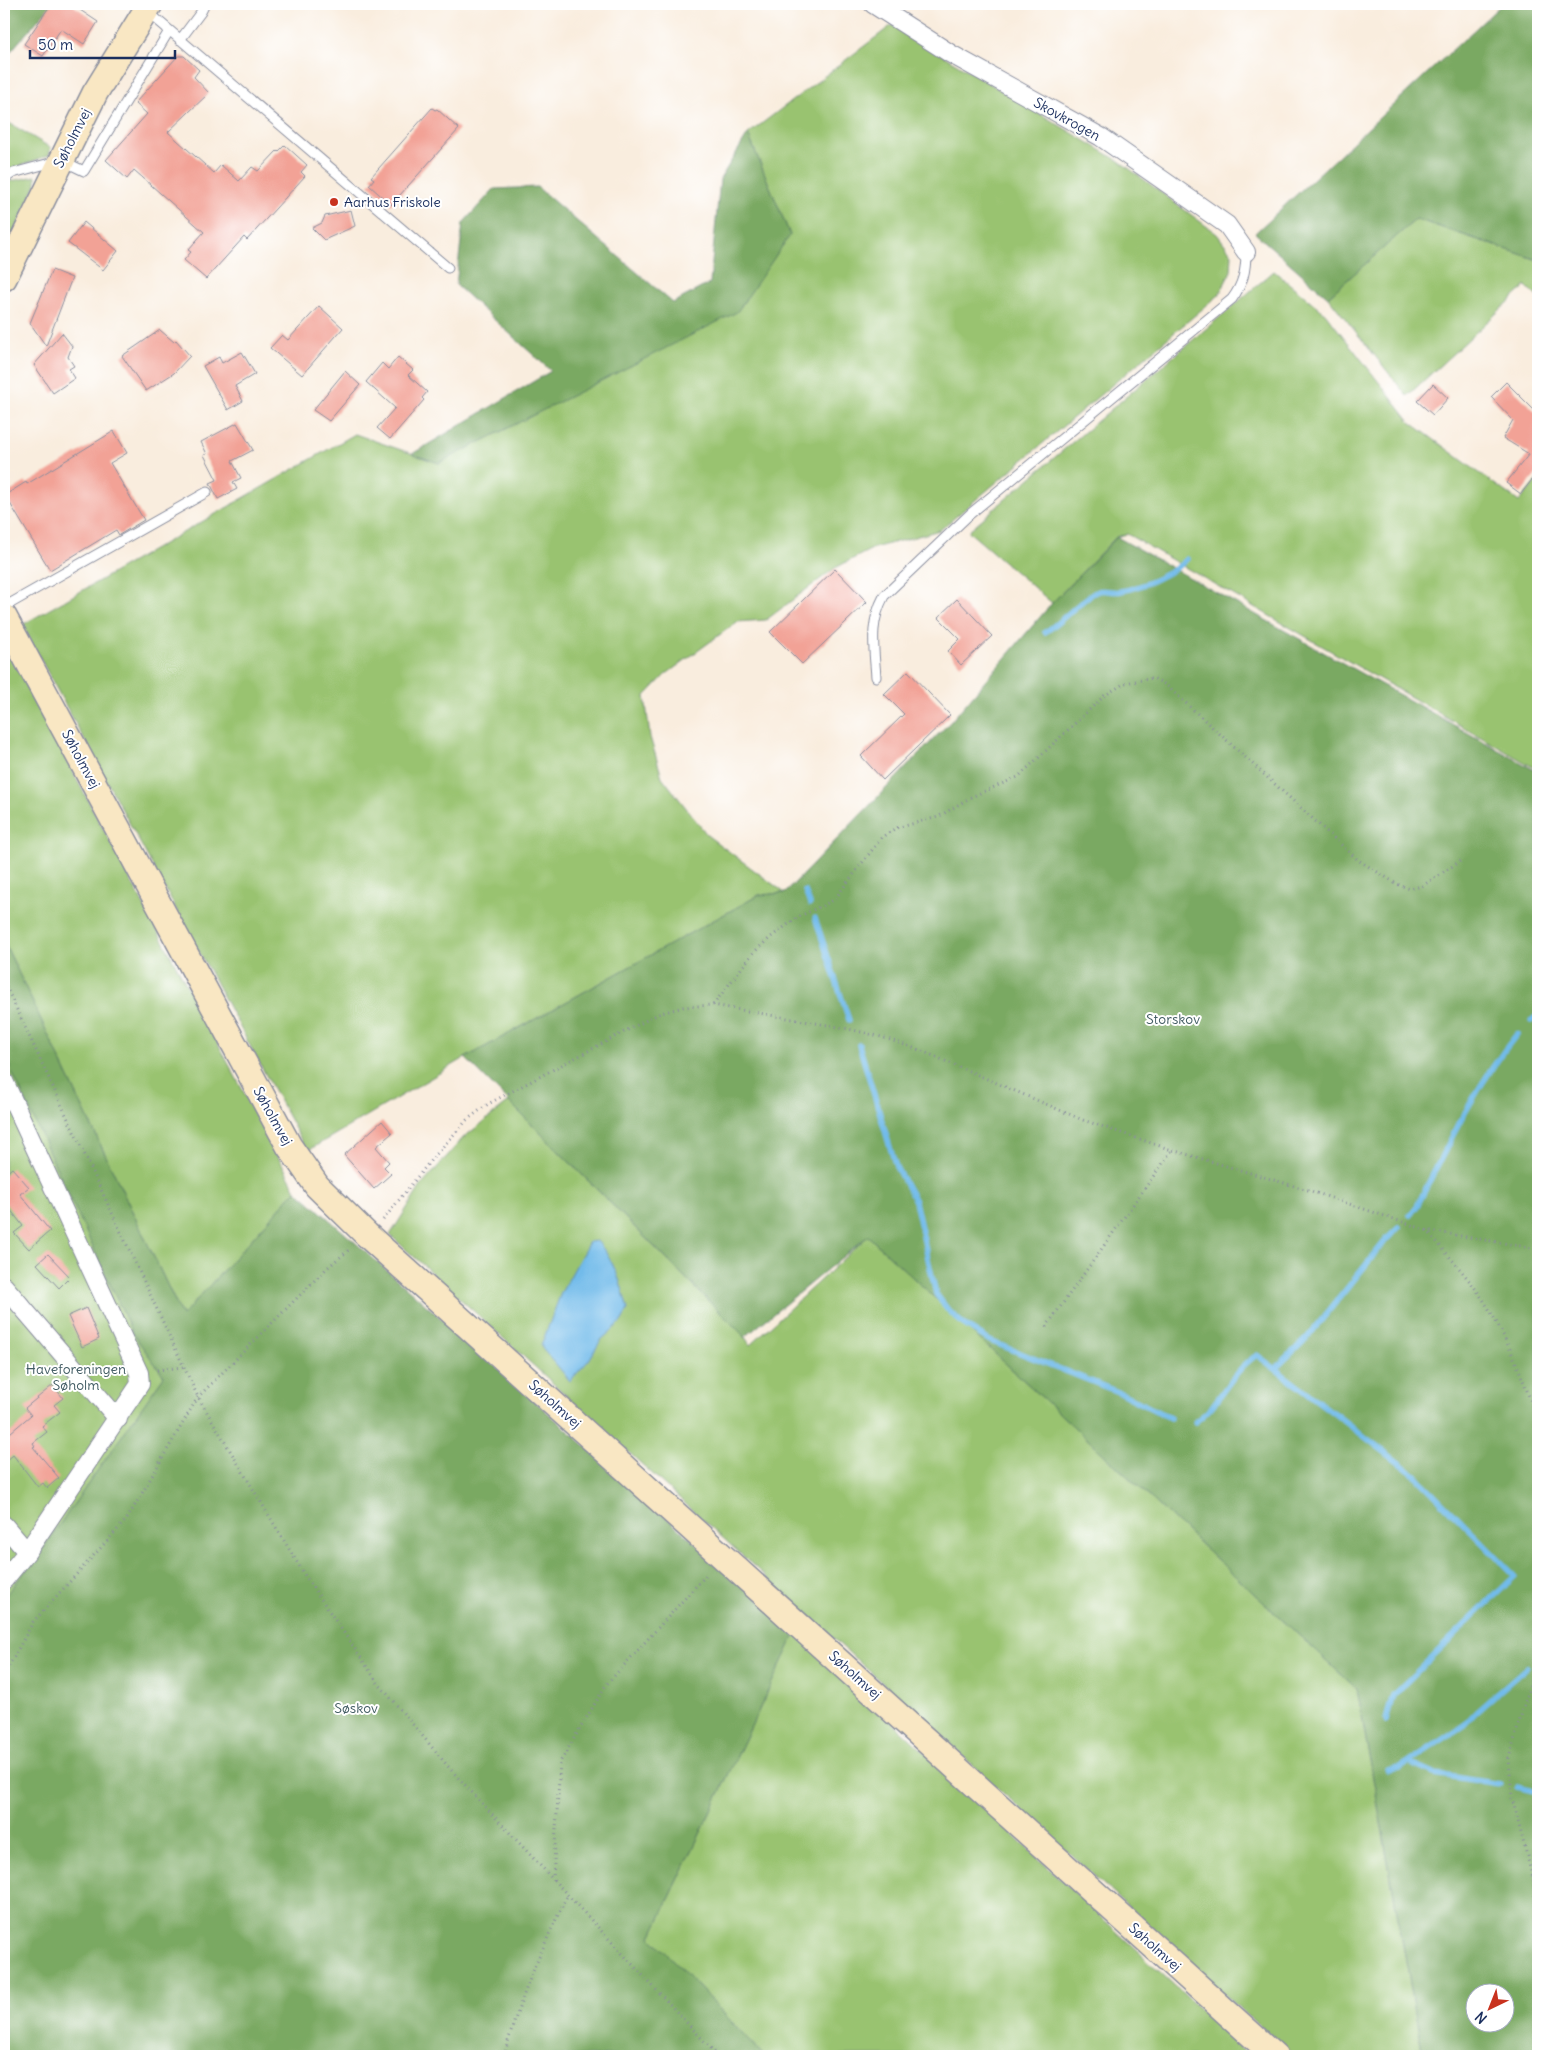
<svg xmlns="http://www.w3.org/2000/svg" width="1542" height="2060" viewBox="0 0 1542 2060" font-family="Delius,sans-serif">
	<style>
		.green { fill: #99c36f; stroke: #5a7966 }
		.forest { fill: #7aa962; stroke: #4a6c60; fill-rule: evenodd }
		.water { fill: #72bbea; stroke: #4675a4 }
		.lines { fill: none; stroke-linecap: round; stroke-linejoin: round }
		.stream { stroke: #72bbea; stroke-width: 5.5 }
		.building { fill: #f2a296 }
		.lane-casing { stroke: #8a8e9e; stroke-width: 11 }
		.street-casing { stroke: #8a8e9e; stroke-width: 20 }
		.secondary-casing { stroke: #8a8e9e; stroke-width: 28 }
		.path { stroke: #8a8e9e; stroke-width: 3; stroke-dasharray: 1 4; stroke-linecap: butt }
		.lane { stroke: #fff; stroke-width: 9 }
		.street { stroke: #fff; stroke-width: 18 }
		.secondary { stroke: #f9e7c3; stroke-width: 25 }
		.poi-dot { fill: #c8321e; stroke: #fff; stroke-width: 2 }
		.labels { text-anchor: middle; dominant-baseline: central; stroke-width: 4; stroke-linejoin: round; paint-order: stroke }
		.street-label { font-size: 14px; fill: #1b2f5e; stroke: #fff }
		.poi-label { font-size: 14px; fill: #1b2f5e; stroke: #fff; text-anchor: start }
		.park-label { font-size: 14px; fill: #415b63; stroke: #fff }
	</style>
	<rect width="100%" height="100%" fill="#fff"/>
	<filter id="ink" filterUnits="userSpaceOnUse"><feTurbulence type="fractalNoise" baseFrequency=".02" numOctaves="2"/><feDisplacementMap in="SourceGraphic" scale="10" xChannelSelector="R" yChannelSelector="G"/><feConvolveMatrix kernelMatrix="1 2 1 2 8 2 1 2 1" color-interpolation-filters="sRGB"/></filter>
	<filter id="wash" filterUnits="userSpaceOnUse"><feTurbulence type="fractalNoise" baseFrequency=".0096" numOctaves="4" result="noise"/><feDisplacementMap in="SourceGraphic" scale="20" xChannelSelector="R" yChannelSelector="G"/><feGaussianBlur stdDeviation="1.12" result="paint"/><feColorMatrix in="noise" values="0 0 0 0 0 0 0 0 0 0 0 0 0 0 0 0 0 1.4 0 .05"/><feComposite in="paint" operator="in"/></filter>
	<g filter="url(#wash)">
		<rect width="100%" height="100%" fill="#f9edde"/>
		<path class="green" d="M892,25l227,136 98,73 15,20 -1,17 -12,24 -279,235 -66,18 -39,20 -69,52 -29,2 -72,53 -20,21 5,41 12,40 46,59 77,57 -26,2 -294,163 -158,93 -285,-526 333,-191 84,29 351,-228 -42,-101z
			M4,120l47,28 -2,7 -45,17z
			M36,176v8l-32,72v-70l7,-5z
			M1416,219l122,41v38l-12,-12 -119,110 -79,-99z
			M1274,271l51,42 85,109 109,80 19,-23v291l-411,-236 -11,3 -64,66 -84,-72z
			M4,643l292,547 -114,126 -178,-374z
			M4,1051l129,283 31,42 -128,182 -32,39z
			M509,1102l236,235 5,8 118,-109 489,453 66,367h-131l-902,-821 31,-49 42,-48z
			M796,1632l454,424h-486l-113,-119z"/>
		<path class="forest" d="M4,4h48l-48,55z
			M1502,4h36v256l-122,-41 -88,78 -73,-64z
			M748,134l42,101 -53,77 -298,151 -27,-9 139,-83 -95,-86 7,-62 31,-34 43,-2 136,116 37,-20 10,-104z
			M1117,537l421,235v1284h-115l-66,-367 -489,-453 -123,101 -280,-279 294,-163 26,-2 167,-173 100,-117zM1504,1992v30h-30v-30z
			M4,942l178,374 114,-126 500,442 -145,305 113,119h-760v-459l32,-39 128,-182 -31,-42 -127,-275 -2,-8z"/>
		<path class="water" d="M597,1241c17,19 25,44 31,69l-7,12 -20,18 -12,20 -19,21 -29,-35 20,-53 28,-51z"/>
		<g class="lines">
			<path class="stream" d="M1045,632c16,-9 39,-36 53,-41 7,-2 16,2 23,0 19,-3 53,-18 66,-32
				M805,891l5,13
				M815,918l34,102
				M1531,1021l7,-6
				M859,1045l37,122 19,34 21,93 12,16 15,14 27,17 133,53 47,24
				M1410,1215l7,-9c30,-59 58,-120 100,-172
				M1276,1368l31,-30 79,-98 13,-13
				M1195,1422c6,-5 13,-10 18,-17 14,-18 24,-37 44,-50l158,120 100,101 -122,119 -7,25
				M1409,1763l25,11 66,10
				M1388,1770l12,-2 64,-43 12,-13 51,-45
				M1517,1787l21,5"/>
		</g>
		<g id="blocks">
			<path class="building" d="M51,4h20l27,18 -14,22 -23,-15 -18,27 -19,-12z
				M178,56h6l15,14 -5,7 15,16 -41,39 46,41 7,-8 18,16 13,-14 6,4 19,-20 1,1 7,-7 22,20 -6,7 4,4 -58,64 -3,-3 -38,42 -22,-19 7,-8 -3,-2 16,-18 -70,-62 -7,9 -21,-19 41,-46 -12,-11z
				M432,108l3,2 2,-1 22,20 -68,76 -22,-20 5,-6 -3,-2z
				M351,210l4,16 -31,14 -12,-12 10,-5 3,-7z
				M84,222l34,29 -15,19 -35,-27z
				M52,270l20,8 -26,68 -16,-23z
				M319,306l24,22 -41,47 -32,-27 12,-13 6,5z
				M160,330l14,12 2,-2 14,16 -16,17 -28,18 -24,-35z
				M62,333l10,13 -4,11 6,9 -5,3 6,9 -22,15 -19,-28z
				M242,352l13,22 -20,12 8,15 -15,9 -25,-44 16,-9 3,6z
				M398,357l15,13 -5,5 19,17 -5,6 2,2 -34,39 -13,-11 18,-20 -29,-26 16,-19 6,6z
				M345,371l15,14 -31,36 -16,-11z
				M1506,382l32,32v58l-17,22 -15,-11 23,-29 -26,-16 10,-18 -22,-23z
				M1433,384l15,14 -15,17 -16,-14z
				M237,423l16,27 -21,11 9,17 -8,4 4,7 -19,10 -8,-16 7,-3 -13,-25 3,-1 -6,-12z
				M114,431l13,22 -17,10 34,57 -25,15 -3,-5 -66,40 -45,-75 21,-13 1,2z
				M835,569l32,33 -65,62 -32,-32z
				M957,599l35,37 -31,29 -13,-14 12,-12 -22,-22z
				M908,671l42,44 -67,65 -22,-24 43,-42 -20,-20z
				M382,1121l10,12 -16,14 13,15 -5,5 7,7 -17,15 -30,-34z
				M12,1168l17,19 -9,7 30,37 -21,18 -15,-16 9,-7 -17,-22 -2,2v-31z
				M48,1254l22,23 -11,11 -22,-24z
				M86,1308l13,31 -17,8 -14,-31z
				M53,1385l10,13 -9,7 6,7 -18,14 5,6 -14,11 2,3 -2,1 26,31 -12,10 -4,-5 -5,4 -25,-32 -9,8v-25l27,-23 -6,-7z"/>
		</g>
	</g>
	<g filter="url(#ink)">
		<use href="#blocks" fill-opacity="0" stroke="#8a8e9e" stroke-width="1"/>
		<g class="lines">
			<g class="lane-casing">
				<path id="lane" d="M148,12l300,256
					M180,40l21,-28 4,-8
					M4,179l9,-6 48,-13 23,11 85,-140
					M4,607l203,-115
					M876,677c-2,-30 -7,-53 8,-81l86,-82 262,-215c11,-15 14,-28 14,-47"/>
			</g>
			<g class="street-casing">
				<path id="street" d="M873,4l78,50 150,83 126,88 19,27
					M4,1081l135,292 1,11 -113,168 -23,28
					M4,1286l114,133
					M4,1525l23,27"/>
			</g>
			<g class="secondary-casing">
				<path id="secondary" d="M4,278l91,-185 55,-89
					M4,617l285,529 28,40 50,49 908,821"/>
			</g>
			<path class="path" d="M4,982l194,415 106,177 74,109 74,88 266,285
				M713,1005l41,-53 17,-15 27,-20 36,-17 48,-63 14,-9 42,-11 33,-20 47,-20 86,-81 21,-13 28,-5 13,7 192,175 39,24 13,5 12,-3 40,-26
				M383,1220l48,-60 36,-40 21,-16 170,-90 25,-7 30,-2 131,23 38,9 40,14 161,69 89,30 136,40 118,40 112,19
				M1427,1230c22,27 49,55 66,86 19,33 33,70 45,106
				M1046,1327l126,-177
				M157,1370l26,-3
				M1538,1537l-3,11 -1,44 3,48 -4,34 -24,84 3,40 22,85 4,52
				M4,1675l29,-53 94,-103 71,-122 129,-129 23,-19
				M553,1880l7,-118 46,-77 102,-112
				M504,2056c15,-56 38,-108 63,-160"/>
			<use href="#lane" class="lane"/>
			<use href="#street" class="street"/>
			<use href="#secondary" class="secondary"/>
		</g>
	</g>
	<circle class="poi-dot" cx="334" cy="202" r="5"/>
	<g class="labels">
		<g class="street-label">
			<text transform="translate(1067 119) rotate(29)">Skovkrogen</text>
			<text transform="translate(72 138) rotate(-63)">Søholmvej</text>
			<text transform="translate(81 759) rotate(62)">Søholmvej</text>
			<text transform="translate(273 1116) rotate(61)">Søholmvej</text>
			<text transform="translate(555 1404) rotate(42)">Søholmvej</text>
			<text transform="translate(855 1675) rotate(42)">Søholmvej</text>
			<text transform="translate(1155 1947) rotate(42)">Søholmvej</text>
		</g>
		<g class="poi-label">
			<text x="344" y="202">Aarhus Friskole</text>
		</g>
		<g class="park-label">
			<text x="1173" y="1019">Storskov</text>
			<text x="76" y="1369">Haveforeningen<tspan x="76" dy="16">Søholm</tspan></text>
			<text x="356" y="1708">Søskov</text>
		</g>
	</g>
	<rect width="1542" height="2060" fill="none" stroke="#fff" stroke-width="20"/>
	<g transform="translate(1490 2008) rotate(223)"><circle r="24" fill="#ffffff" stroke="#a4acbf"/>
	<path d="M0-4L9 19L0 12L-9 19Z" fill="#c8321e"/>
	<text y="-8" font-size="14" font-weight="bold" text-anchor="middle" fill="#1b2f5e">N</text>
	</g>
	<path d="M30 50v8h145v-8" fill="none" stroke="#1b2f5e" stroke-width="2.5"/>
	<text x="38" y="50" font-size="15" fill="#1b2f5e" stroke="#ffffff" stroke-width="4" paint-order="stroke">50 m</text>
</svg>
